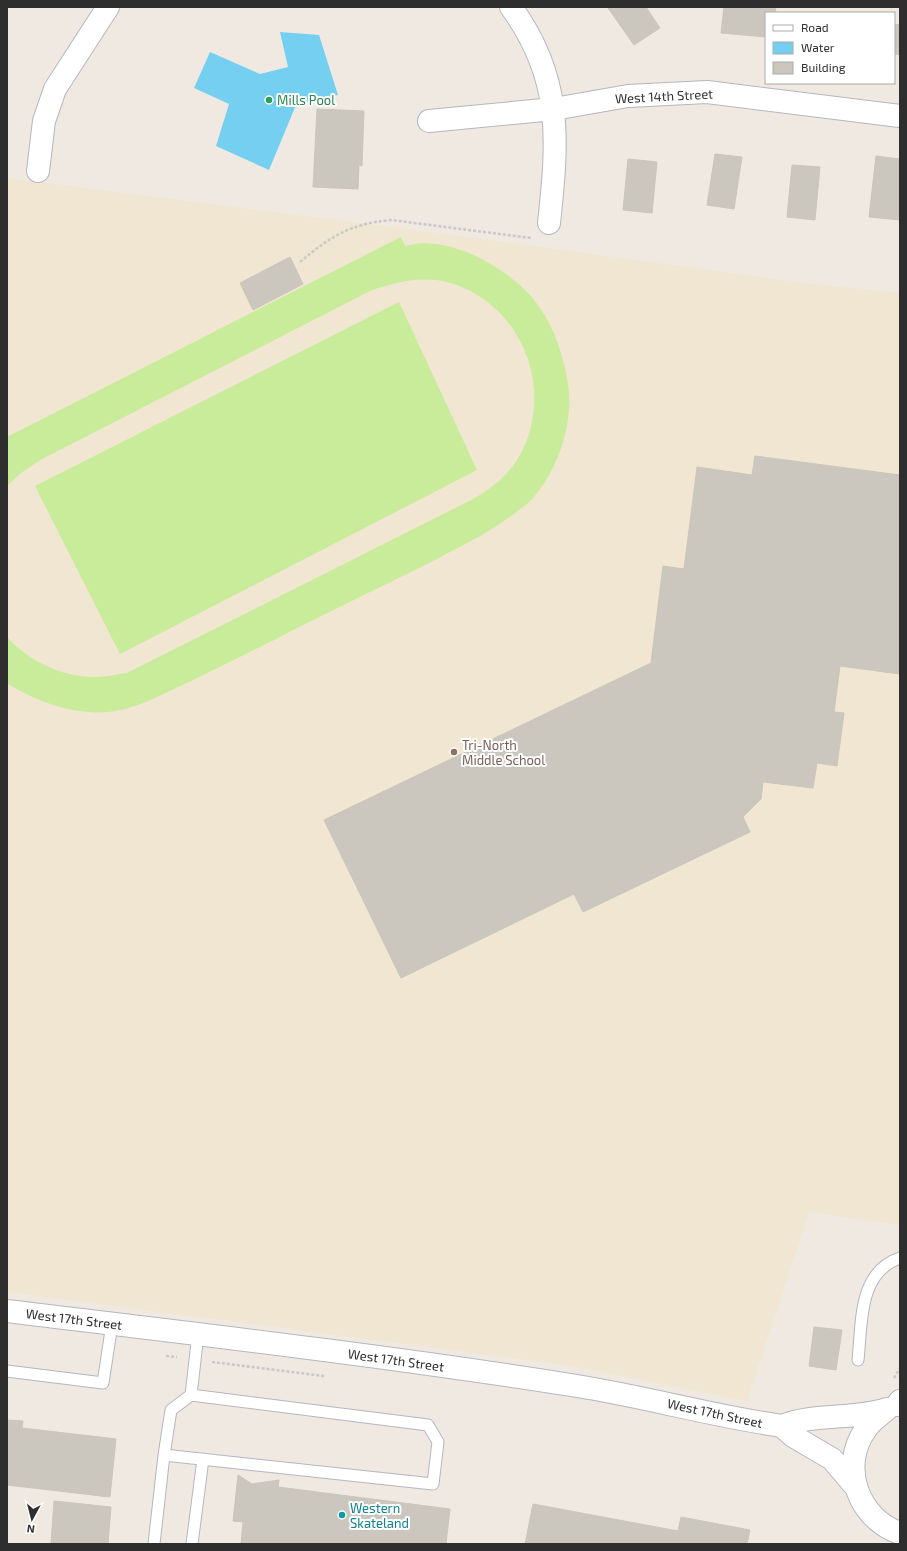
<svg xmlns="http://www.w3.org/2000/svg" width="907" height="1551" viewBox="0 0 907 1551" font-family="'Exo 2',sans-serif">
	<style>
		.education { fill: #f0e6d1 }
		.pitch { fill: #c9ec9a }
		.water { fill: #75cff0 }
		.building { fill: #cbc7bf; stroke: #cbc5ba }
		.lines { fill: none; stroke-linecap: round; stroke-linejoin: round }
		.service-casing { stroke: #b4b7c1; stroke-width: 13 }
		.minor-casing { stroke: #b4b7c1; stroke-width: 24 }
		.tertiary-casing { stroke: #b4b7c1; stroke-width: 24 }
		.secondary-casing { stroke: #b4b7c1; stroke-width: 24 }
		.path { stroke: #c9c9c9; stroke-width: 2.5; stroke-dasharray: 3 2; stroke-linecap: butt }
		.service { stroke: #fff; stroke-width: 11 }
		.minor { stroke: #fff; stroke-width: 22 }
		.tertiary { stroke: #fff; stroke-width: 22 }
		.secondary { stroke: #fff; stroke-width: 22 }
		.leisure-dot { fill: #2e9e5b; stroke: #fff; stroke-width: 1.5 }
		.education-dot { fill: #8d6e63; stroke: #fff; stroke-width: 1.5 }
		.culture-dot { fill: #0f9aa8; stroke: #fff; stroke-width: 1.5 }
		.labels { text-anchor: middle; dominant-baseline: central; stroke-width: 4; stroke-linejoin: round; paint-order: stroke }
		.street-label { font-size: 13px; fill: #2e2e2e; stroke: #fff }
		.leisure-label { font-size: 13px; fill: #27864d; stroke: #fff; text-anchor: start }
		.education-label { font-size: 13px; fill: #785e54; stroke: #fff; text-anchor: start }
		.culture-label { font-size: 13px; fill: #0d838f; stroke: #fff; text-anchor: start }
	</style>
	<rect width="100%" height="100%" fill="#efe9e1"/>
	<path class="education" d="M7,178l416,53 389,53 88,9v932l-91,-13 -62,189 -181,-36 -559,-73z"/>
	<path class="pitch" d="M401,237l4,9c6,-1 13,-3 19,-3 37,1 75,22 101,47 25,25 37,58 43,93 6,39 -9,85 -35,115 -5,6 -12,10 -18,15 -27,21 -56,34 -86,50 -43,21 -85,42 -128,63 -36,19 -73,37 -110,55 -27,12 -55,29 -84,31 -34,3 -71,-11 -99,-28l-1,-47c21,24 57,41 89,40 10,0 21,-3 31,-4l346,-174c20,-11 39,-27 49,-48 33,-66 -3,-150 -75,-169 -26,-6 -52,0 -77,9l-328,168 -21,14 -14,13v-49z
		M399,302l78,168 -357,184 -85,-168z"/>
	<path class="water" d="M280,32l39,3 19,60 -42,10 -27,65 -53,-24 13,-42 -35,-16 16,-36 50,22 28,-7z"/>
	<path class="building" d="M610,7h36l14,21 -26,17 -26,-37z
		M724,7h52l-1,6h-9v24l-45,-4z
		M894,24l6,1v30l-6,-1z
		M317,109l47,2 -2,55 -3,-1 -1,24 -45,-2z
		M715,154l27,3 -8,52 -27,-4z
		M876,156l24,3v61l-31,-3z
		M628,159l29,3 -5,51 -29,-3z
		M792,165l28,2 -5,53 -28,-3z
		M290,257l13,27 -50,26 -13,-27z
		M755,456l145,19v199l-60,-8 -6,46 10,1 -7,53 -20,-3 -4,25 -50,-6 -2,17 -18,18 7,15 -167,80 -9,-18 -173,84 -77,-158 327,-157 12,-97 21,3 13,-102 55,8z
		M814,1327l28,3 -6,40 -27,-4z
		M7,1420l16,1 -1,7 94,11 -6,58 -103,-12z
		M238,1475l14,9 27,-4 -1,7 172,22 -4,35h-205l2,-22 -10,-1z
		M54,1501l57,6 -3,37h-57z
		M533,1504l145,27 3,-14 69,13 -3,14h-222z"/>
	<g class="lines">
		<g class="service-casing">
			<path id="service" d="M858,1360c4,-37 0,-88 42,-102
				M7,1371l96,12 9,-59
				M191,1395l7,-61
				M154,1544l10,-89 7,-45 20,-15 237,30 10,17 -5,42 -269,-29
				M192,1544l11,-85"/>
		</g>
		<g class="minor-casing">
			<path id="minor" d="M511,7c52,71 47,133 38,216
				M429,121l125,-12 74,-13 79,-4 193,24
				M38,171l6,-50 11,-32 53,-82"/>
		</g>
		<g class="tertiary-casing">
			<path id="tertiary" d="M897,1405l3,-4"/>
		</g>
		<g class="secondary-casing">
			<path id="secondary" d="M7,1311c190,23 381,45 570,75 69,11 136,30 205,40 33,-13 71,-6 105,-17
				M886,1410c-7,6 -15,11 -20,19 -27,37 -8,90 34,104
				M782,1426l11,10 39,23 23,27"/>
		</g>
		<path class="path" d="M300,262c31,-26 50,-38 91,-42l140,18
			M166,1356l11,1
			M212,1362l112,14
			M894,1378l6,-10"/>
		<use href="#service" class="service"/>
		<use href="#minor" class="minor"/>
		<use href="#tertiary" class="tertiary"/>
		<use href="#secondary" class="secondary"/>
	</g>
	<circle class="leisure-dot" cx="269" cy="100" r="4"/>
	<circle class="education-dot" cx="454" cy="752" r="4"/>
	<circle class="culture-dot" cx="342" cy="1515" r="4"/>
	<g class="labels">
		<g class="street-label">
			<text transform="translate(664 96) rotate(-3)">West 14th Street</text>
			<text transform="translate(74 1319) rotate(7)">West 17th Street</text>
			<text transform="translate(396 1360) rotate(8)">West 17th Street</text>
			<text transform="translate(715 1413) rotate(12)">West 17th Street</text>
		</g>
		<g class="leisure-label">
			<text x="277" y="100">Mills Pool</text>
		</g>
		<g class="education-label">
			<text x="462" y="745">Tri-North<tspan x="462" dy="15">Middle School</tspan></text>
		</g>
		<g class="culture-label">
			<text x="350" y="1508">Western<tspan x="350" dy="15">Skateland</tspan></text>
		</g>
	</g>
	<rect width="907" height="1551" fill="none" stroke="#2e2e2e" stroke-width="16"/>
	<rect x="765" y="12" width="130" height="72" fill="#ffffff" stroke="#ababab"/>
	<rect x="773" y="25" width="20" height="6" fill="#ffffff" stroke="#ababab"/>
	<text x="801" y="32" font-size="12" fill="#2e2e2e">Road</text>
	<rect x="773" y="42" width="20" height="12" fill="#75cff0" stroke="#ababab"/>
	<text x="801" y="52" font-size="12" fill="#2e2e2e">Water</text>
	<rect x="773" y="62" width="20" height="12" fill="#cbc7bf" stroke="#ababab"/>
	<text x="801" y="72" font-size="12" fill="#2e2e2e">Building</text>
	<g transform="translate(32 1519) rotate(187)" stroke="#ffffff" stroke-width="3" paint-order="stroke">
	<path d="M0-3L7 15L0 10L-7 15Z" fill="#2e2e2e"/>
	<text y="-6" font-size="11" font-weight="bold" text-anchor="middle" fill="#2e2e2e">N</text>
	</g>
</svg>
